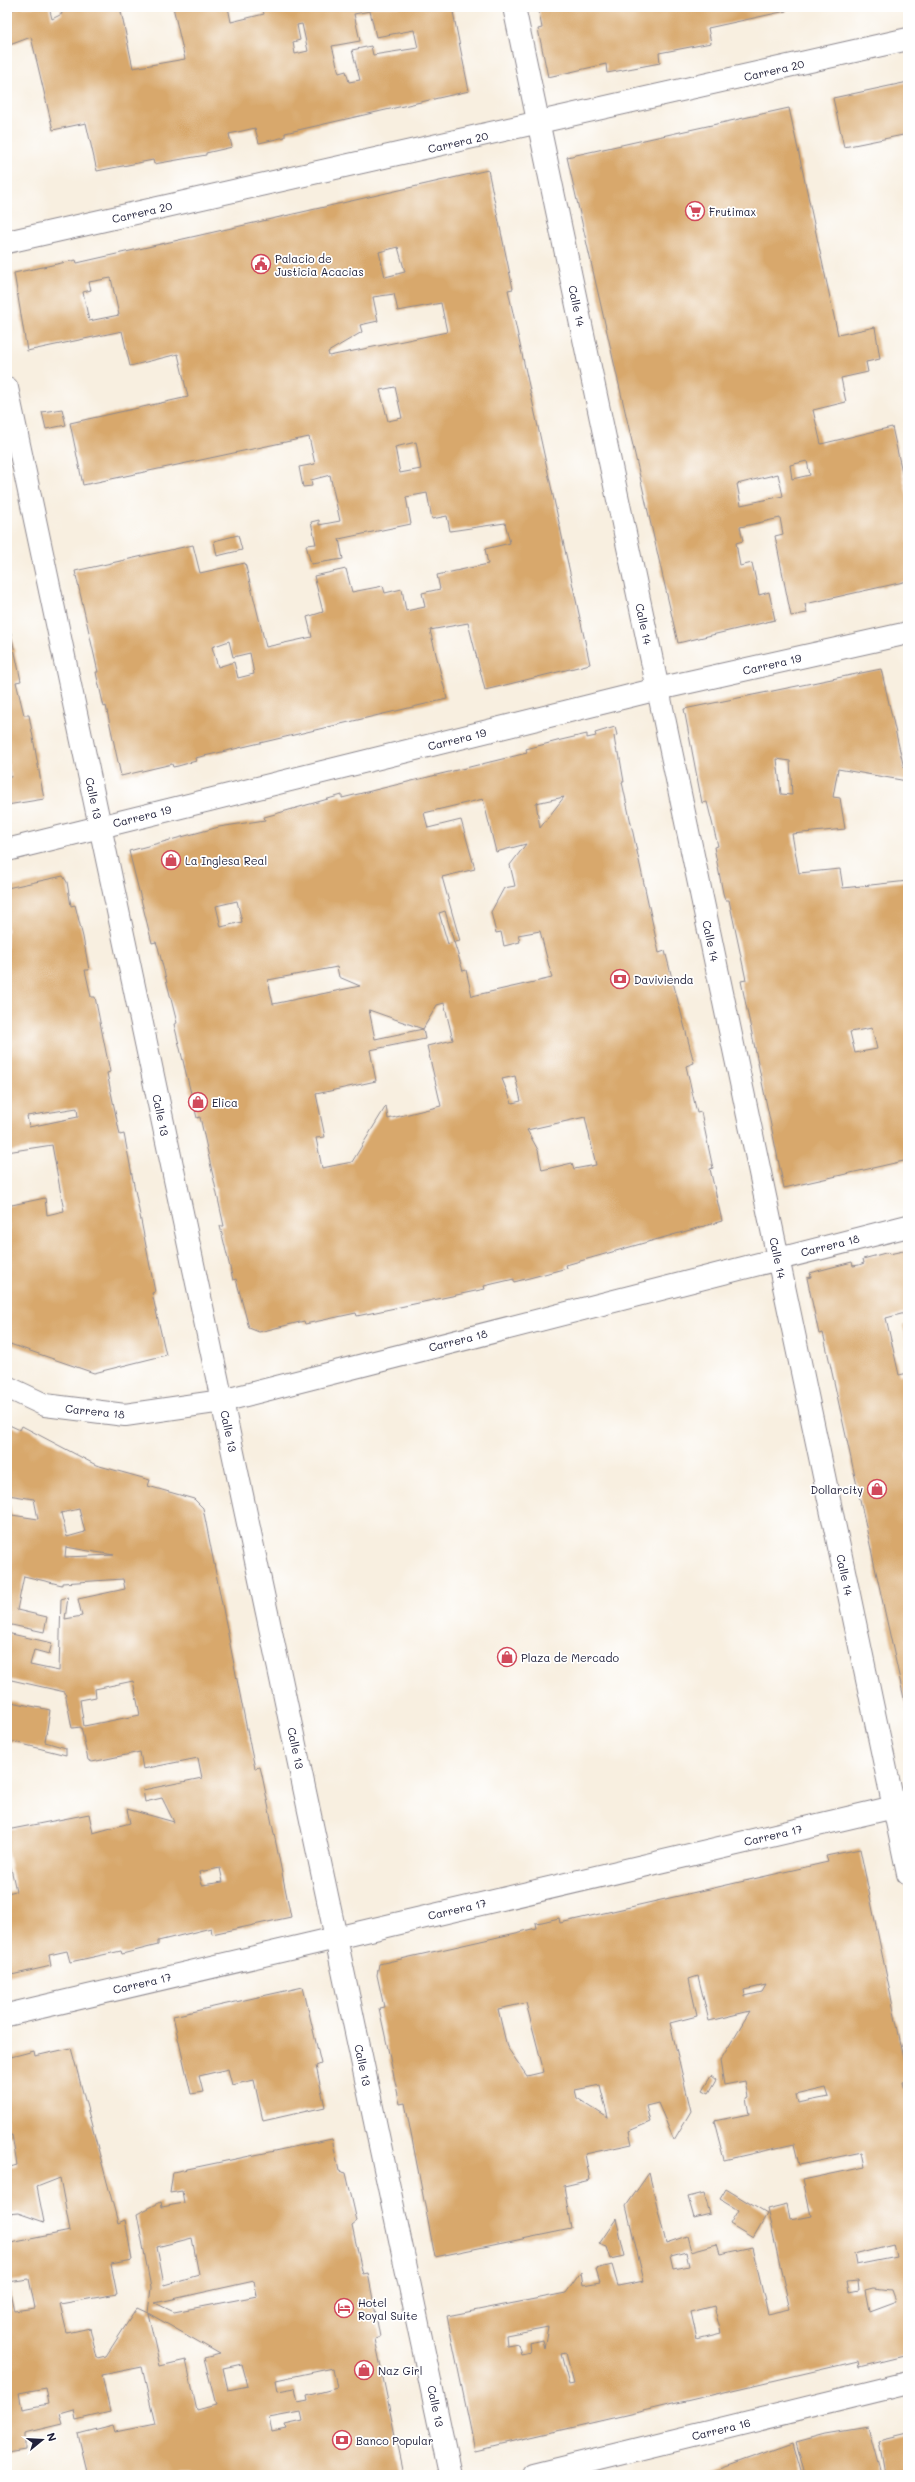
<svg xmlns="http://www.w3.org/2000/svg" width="915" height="2482" viewBox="0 0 915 2482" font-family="Mali,sans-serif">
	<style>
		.building { fill: #d8a86c; fill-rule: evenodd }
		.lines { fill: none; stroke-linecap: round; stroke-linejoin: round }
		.minor-casing { stroke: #8d888e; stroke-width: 24 }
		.tertiary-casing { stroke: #8d888e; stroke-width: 24 }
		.minor { stroke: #fff; stroke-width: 22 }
		.tertiary { stroke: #fff; stroke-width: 22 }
		.labels { text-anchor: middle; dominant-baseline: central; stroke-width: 3.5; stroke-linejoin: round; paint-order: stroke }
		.street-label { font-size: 11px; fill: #22223b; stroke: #fff }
		.poi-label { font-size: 11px; fill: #22223b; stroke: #fff; text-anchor: start }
	</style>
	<rect width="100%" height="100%" fill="#fff"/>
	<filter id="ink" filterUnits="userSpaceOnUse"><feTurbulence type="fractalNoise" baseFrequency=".025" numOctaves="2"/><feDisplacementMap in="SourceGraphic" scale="8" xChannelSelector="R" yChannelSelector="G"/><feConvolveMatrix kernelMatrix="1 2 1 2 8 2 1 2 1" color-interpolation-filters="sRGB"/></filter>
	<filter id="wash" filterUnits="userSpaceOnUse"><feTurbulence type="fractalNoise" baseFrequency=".012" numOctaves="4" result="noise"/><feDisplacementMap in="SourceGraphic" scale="16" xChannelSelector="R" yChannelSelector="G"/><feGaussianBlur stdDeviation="0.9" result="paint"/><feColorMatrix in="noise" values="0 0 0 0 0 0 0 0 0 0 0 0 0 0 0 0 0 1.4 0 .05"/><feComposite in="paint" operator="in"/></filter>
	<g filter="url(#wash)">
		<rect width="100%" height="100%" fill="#f8efe0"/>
		<g id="blocks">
			<path class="building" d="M20,7h29l3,12 10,-5 -2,-7h60l13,61 52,-9 -12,-52h55l3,15 33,-8 -2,-7h190l17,84 -184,42v4l-26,6 -4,-15 -26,6 3,13 -26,6v2l-52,9 -1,-4 -56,11 -11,-48 -33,7 -22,-93 -24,9v-34zM370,11l6,26 38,-7 4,18 -45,7 -2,-9 -19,4 8,30 -11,2 -3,-11 -7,2 -7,-27 28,-5 -6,-27zM302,24l6,27 -13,3 -2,-12 7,-2 -3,-15z
				M538,7h247l1,4 -78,17 3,15 -52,10 1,10 -53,10 -1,-9 -58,13 -10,-48 4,-1z
				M908,82v52l-64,13 -11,-49z
				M789,108l49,227 37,-8 5,32 -14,3 2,10 -27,6 5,24 -33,8 8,34 71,-17 16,72v82l-103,23 2,9 -16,3 -16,-80 8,-2 -3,-16 -40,9 3,14 -7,2 4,23 12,-3 7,32 10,-3 6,28 -97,23 -111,-486zM807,461l3,14 -18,4 -2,-14zM778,474l5,22 -42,9 -4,-21z
				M488,170l25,119 -5,1 82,374 -105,26 -17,-67 -38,7 17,69 -234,55 -18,4 1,3 -18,5 -5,1 -1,-3 -51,12 -15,-70 -2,1 -7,-30 -1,-5h2l-23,-101 118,-26 7,28 45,-10 21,84 46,-10 -5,-20 16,-5 -9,-36 32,-7 6,23 31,-6 2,7 17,-4 4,22 19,-4 -3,-14 18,-4 -3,-14 51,-11 -3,-15 25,-6 -5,-20 -55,8 -3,-15 -15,3 -5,-26 -21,4 5,27 -72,15 4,20 -32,5 -5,-19 10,-1 -5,-22 8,-2v5l21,-4 -10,-46 -19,5 1,6 -9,1 -4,-20 16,-3 -6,-27 -226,48 -13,-62 118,-26 -10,-43 -48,12 -8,-35 -95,20 -13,-78 62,-13 1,3zM398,247l7,25 -20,5 -6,-25zM111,278l8,37 -30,6 -6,-29 8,-2 -2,-8zM394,294l4,17 43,-8 6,29 -118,24 -1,-4 34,-20 -2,-7 18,-4 -5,-24zM395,387l7,31 -14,3 -8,-31zM416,442l5,27 -21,4 -5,-26zM229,641l4,16 17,-4 4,21 -16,4 -4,-16 -16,5 -6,-20z
				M62,409l4,16 -20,4 -4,-17z
				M238,535l4,15 -25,6 -3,-15z
				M8,620l13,61 -5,1 8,33h5l15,84 -37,6v-28h4l-4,-19z
				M881,669l26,112 -69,-12 -5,28 7,1 5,31 -53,5 7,39 41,-4 3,19 65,-7v279l-124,28 -43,-207 5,-1 -17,-80h-4l-2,-7 -9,-46 4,-1 -11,-44 -5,1 -18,-94zM777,759l13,2 2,34 -11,-1zM872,1028l5,21 -22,4 -5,-21z
				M615,727l2,8 -3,1 1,7 2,10h2l5,29h-2l37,171 6,-2 29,112 -8,3 11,47 4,-1 11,52 1,4 -3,1 12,52 -156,44 1,3 -53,14v-3l-30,7 1,3 -128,27 -1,-3 -51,11 -1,-3 -45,11 -10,-4 -13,-49 -3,1 -13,-54h4l-24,-109 -3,1 -23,-94 3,-1 -19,-76 -2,-5 -4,1 -23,-92 90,-24 46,-7 -1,-3 4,-1 74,-21v3l185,-45 -1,-4 35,-9 26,-6v4l9,-2 -1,-3zM564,797l-24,31 -4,-25zM483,799l13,53 30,-8 -16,21 5,21 -11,2 -13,24 5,21 5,-1 3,14 16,-4 -2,-7 22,-4 12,47 -80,18 -6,-26 -3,1 -9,-29 -6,2 -9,-31 6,-2 9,31 6,-1 -18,-64 33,-8 -14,-49 -33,8 -4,-15zM237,901l5,21 -21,5 -5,-21zM337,967l2,10 21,9 -87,18 -5,-24zM444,1003l9,37 -26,6 14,60 -53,13 -2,-13 -34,56 -30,6 -6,-30 9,-1 -9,-43 60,-13 -6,-31 55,-11 -2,-10 14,-24zM369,1010l54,19 -48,10zM515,1076l6,25 -9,2 -10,-24zM585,1117l11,48 -22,4 -2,-6 -30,7 -4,-20 -11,-20z
				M63,876l4,6 4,24 4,-1 8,32 6,33h-4l6,27h4l15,75 -3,1 13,62 4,-1 31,158 -3,1 14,62 -72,18 -87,-30 2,-119h-2v-18l38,-8 2,17 17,-4 -12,-66 -45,7v-264zM77,1108l1,9 -49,10 -2,-11z
				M908,1250v74l-3,-11 -19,5 13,57 9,-2 -1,339 -82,-371 -2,-8 -4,1 -12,-56 4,-1 -1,-4 15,-4 27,-7 1,4 6,-1 5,-2 -1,-4 26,-7v2z
				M903,1325l5,4v16h-1z
				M7,1424l13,6 2,-4 74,39 54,15 -2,6 46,13 9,9 48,242 4,18 5,-1 2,8 29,142 -79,17 -1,-6 -53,13v4l-36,9 -1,-3 -51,11 -3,-11 -18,4 2,11 -44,10v-83l9,-2 -9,-41v-20l82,-16 4,19 37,-10 -3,-14 47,13 -12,-24 -17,4 -2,-12 59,-12 -4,-20 -55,11 -3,-17 -48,10 -4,-2 -7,-33 -9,1 -7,-36 -58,-13v-46l45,10 -3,11 -15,-4 -4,15 29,6 2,-72 7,-2 -3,22 17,-3 -4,-17 47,-10 -2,-10 -61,4v2l-38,-9 -7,34 30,7 -3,15 -37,-8zM8,1495l26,4 4,20 -26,-4zM79,1509l6,23 -18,5 -6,-24zM66,1547l23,4 25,4 -49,2zM133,1681l7,34 -56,11 -4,-26 16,-3 -1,-8zM220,1868l3,14 -21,3 -3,-13z
				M7,1701l43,9 -5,32 21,6v7l-56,-14 -3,6z
				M860,1849l48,229v2l-5,1 5,22v252l-49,12 -1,-6 -383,89 -28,-134 119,-23 15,-21 2,13 17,-3 -4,-13 16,-4 6,21 26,-5 -18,-75 23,-33 17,70 21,-7 4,15 26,-7 3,10 32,-7 16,67 22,-5 -23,-100 20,-5 3,16 21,-4 -8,-36 62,-13 -3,-15 -63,13 -5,-21 -70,16 -10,-39 35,-7 -3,-16 2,-1 -3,-16 -21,4 -4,-24 30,-50 -41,10 -11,-45 -9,3 8,37 -27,7 21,88 -17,29 -16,-37 -12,3 4,16 -21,9 3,13 -47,10 5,26 -26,6 7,43 -136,28 -30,-154 -5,1 -21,-96 5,-1 -7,-32 2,-11 137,-31 20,-5 -1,-5 7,-1 17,-4 1,5 268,-61 -2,-6zM766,1985l-4,7 -17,4 -1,-6zM526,2003l18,69 -17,4 -20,-29 -9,-38zM600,2085l8,33 -31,-20 -2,-8zM826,2088l3,9 -31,6 -2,-8zM893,2244l3,13 -40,8 -2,-11zM686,2252l3,14 -15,3 -3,-13zM858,2280l1,10 -10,2 -2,-11zM873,2288l19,2 4,11 -27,10 -4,-21zM714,2306l7,27 -24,6 -6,-27zM548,2327l-4,21 -2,-8 -13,3 1,9 -9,2 -3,-10 -11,2 -1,-11zM566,2353l8,31 -5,1 -8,-31z
				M303,1987l18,77 -5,2 9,41 -62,14 -9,-41 -22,5 -4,-16 -29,7 4,16 -12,2 -18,-78z
				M71,2048l47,175 7,-3 7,40 -21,4 6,30 -57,10 7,29 23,-5 7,30 9,-2 31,-48 11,5 3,-25 -14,-74 24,-12 1,5 22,-4 -2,-12 -12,2 3,-21 159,-33 7,32 7,2 11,48 -5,4 10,46 1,3 5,-1 12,64 -5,2 28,135 -315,1 -10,-41 35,-9 2,7 40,-8 -13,-57 -40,8 8,37 -34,8 -2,-10 -14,4 3,10 -38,9v17l-18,3v-223l4,13 59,-12 -10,-53 -23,9 7,35 -26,-9 -11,1v-46l10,-3 -5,-30 -5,1v-78l27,-7 1,5zM192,2238l7,37 -35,10 -7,-38zM29,2279l6,29 -21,3 -6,-29zM254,2281l3,15 -83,16 -19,-9zM148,2313l72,41 -16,4 12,47 -19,5 -11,-50 -26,6zM242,2364l6,22 -20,4 -5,-22zM333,2368l4,20 -30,8 1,5 -10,2 -3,-15 -17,3 -2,-11zM45,2388l3,16 -26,5 -3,-16zM301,2412l2,9 -18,4 1,3 -14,3 -3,-13z
				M712,2075l5,4 -8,14 -6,-3z
				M726,2189l41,25 -14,24 -23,-14 8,-14 -18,-11z
				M704,2193l6,21 -16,4 -6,-21z
				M616,2219l9,37 -14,3 -4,-12 -8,-3z
				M868,2427l13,48h-76l-9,-33 30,-8z
				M908,2435v40h-23l-6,-33z
				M793,2443l9,32h-99z"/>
		</g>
	</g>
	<g filter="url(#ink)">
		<use href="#blocks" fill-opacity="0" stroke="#8d888e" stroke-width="1"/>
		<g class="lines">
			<g class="minor-casing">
				<path id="minor" d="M7,242l901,-203
					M7,850l651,-161 250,-56
					M7,2015l329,-77
					M533,2475l375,-92"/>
			</g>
			<g class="tertiary-casing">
				<path id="tertiary" d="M514,7l394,1867
					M7,388l443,2087
					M7,1387l38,18 80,10 97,-14 686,-175
					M336,1938l571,-134"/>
			</g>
			<use href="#minor" class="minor"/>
			<use href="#tertiary" class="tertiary"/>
		</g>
	</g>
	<defs>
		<g id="supermarket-ring" transform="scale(1)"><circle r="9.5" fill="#fff" stroke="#d1495b" stroke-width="1.5"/><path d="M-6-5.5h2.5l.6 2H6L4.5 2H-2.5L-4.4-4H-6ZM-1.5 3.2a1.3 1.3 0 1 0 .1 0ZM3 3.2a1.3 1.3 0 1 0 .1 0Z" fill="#d1495b"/></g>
		<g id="civic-ring" transform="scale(1)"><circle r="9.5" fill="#fff" stroke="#d1495b" stroke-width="1.5"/><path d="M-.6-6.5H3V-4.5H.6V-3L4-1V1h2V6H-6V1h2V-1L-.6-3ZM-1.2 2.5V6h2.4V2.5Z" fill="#d1495b"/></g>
		<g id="shop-ring" transform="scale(1)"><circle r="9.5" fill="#fff" stroke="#d1495b" stroke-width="1.5"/><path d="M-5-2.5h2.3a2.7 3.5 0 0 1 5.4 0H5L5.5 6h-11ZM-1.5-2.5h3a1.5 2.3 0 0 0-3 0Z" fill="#d1495b"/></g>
		<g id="bank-ring" transform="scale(1)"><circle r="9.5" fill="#fff" stroke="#d1495b" stroke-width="1.5"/><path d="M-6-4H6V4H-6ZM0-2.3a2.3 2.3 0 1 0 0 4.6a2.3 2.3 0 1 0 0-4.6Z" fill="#d1495b"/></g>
		<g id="hotel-ring" transform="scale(1)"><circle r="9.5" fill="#fff" stroke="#d1495b" stroke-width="1.5"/><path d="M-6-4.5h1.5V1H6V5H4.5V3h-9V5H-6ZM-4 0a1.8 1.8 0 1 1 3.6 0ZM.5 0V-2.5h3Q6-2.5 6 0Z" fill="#d1495b"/></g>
	</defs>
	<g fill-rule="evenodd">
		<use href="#supermarket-ring" x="695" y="211"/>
		<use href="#civic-ring" x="261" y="264"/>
		<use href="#shop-ring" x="171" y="860"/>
		<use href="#bank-ring" x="620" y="979"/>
		<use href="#shop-ring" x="198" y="1102"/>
		<use href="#shop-ring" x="877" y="1489"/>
		<use href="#shop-ring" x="507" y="1657"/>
		<use href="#hotel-ring" x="344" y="2308"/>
		<use href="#shop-ring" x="364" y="2370"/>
		<use href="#bank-ring" x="342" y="2440"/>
	</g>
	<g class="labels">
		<g class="street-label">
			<text transform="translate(774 70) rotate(-13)">Carrera 20</text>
			<text transform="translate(458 142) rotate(-13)">Carrera 20</text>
			<text transform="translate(142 212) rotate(-13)">Carrera 20</text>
			<text transform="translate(577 306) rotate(78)">Calle 14</text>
			<text transform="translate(644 624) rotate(78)">Calle 14</text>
			<text transform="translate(772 664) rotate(-13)">Carrera 19</text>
			<text transform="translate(457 739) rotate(-14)">Carrera 19</text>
			<text transform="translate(94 798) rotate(78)">Calle 13</text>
			<text transform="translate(142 816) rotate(-14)">Carrera 19</text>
			<text transform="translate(711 941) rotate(78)">Calle 14</text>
			<text transform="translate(161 1115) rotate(78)">Calle 13</text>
			<text transform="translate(830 1245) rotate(-14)">Carrera 18</text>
			<text transform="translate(778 1258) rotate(78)">Calle 14</text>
			<text transform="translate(458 1340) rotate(-14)">Carrera 18</text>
			<text transform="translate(95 1411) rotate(6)">Carrera 18</text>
			<text transform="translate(229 1431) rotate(78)">Calle 13</text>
			<text transform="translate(845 1575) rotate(78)">Calle 14</text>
			<text transform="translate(296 1748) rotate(78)">Calle 13</text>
			<text transform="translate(773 1835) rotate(-13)">Carrera 17</text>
			<text transform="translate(457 1909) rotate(-13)">Carrera 17</text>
			<text transform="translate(142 1983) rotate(-13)">Carrera 17</text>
			<text transform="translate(363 2065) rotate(78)">Calle 13</text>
			<text transform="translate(436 2406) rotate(78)">Calle 13</text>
			<text transform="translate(721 2429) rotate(-14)">Carrera 16</text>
		</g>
		<g class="poi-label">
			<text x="709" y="211">Frutimax</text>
			<text x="275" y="258">Palacio de<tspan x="275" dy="13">Justicia Acacias</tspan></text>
			<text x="185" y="860">La Inglesa Real</text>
			<text x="634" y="979">Davivienda</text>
			<text x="212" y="1102">Elica</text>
			<text x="863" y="1489" text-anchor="end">Dollarcity</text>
			<text x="521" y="1657">Plaza de Mercado</text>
			<text x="358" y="2302">Hotel<tspan x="358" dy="13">Royal Suite</tspan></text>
			<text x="378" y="2370">Naz Girl</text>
			<text x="356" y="2440">Banco Popular</text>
		</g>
	</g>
	<rect width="915" height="2482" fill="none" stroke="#fff" stroke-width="24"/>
	<g transform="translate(42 2440) rotate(72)" stroke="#ffffff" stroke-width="3" paint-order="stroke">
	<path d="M0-3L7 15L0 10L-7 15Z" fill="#22223b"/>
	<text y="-6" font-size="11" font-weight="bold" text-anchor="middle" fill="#22223b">N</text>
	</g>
</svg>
